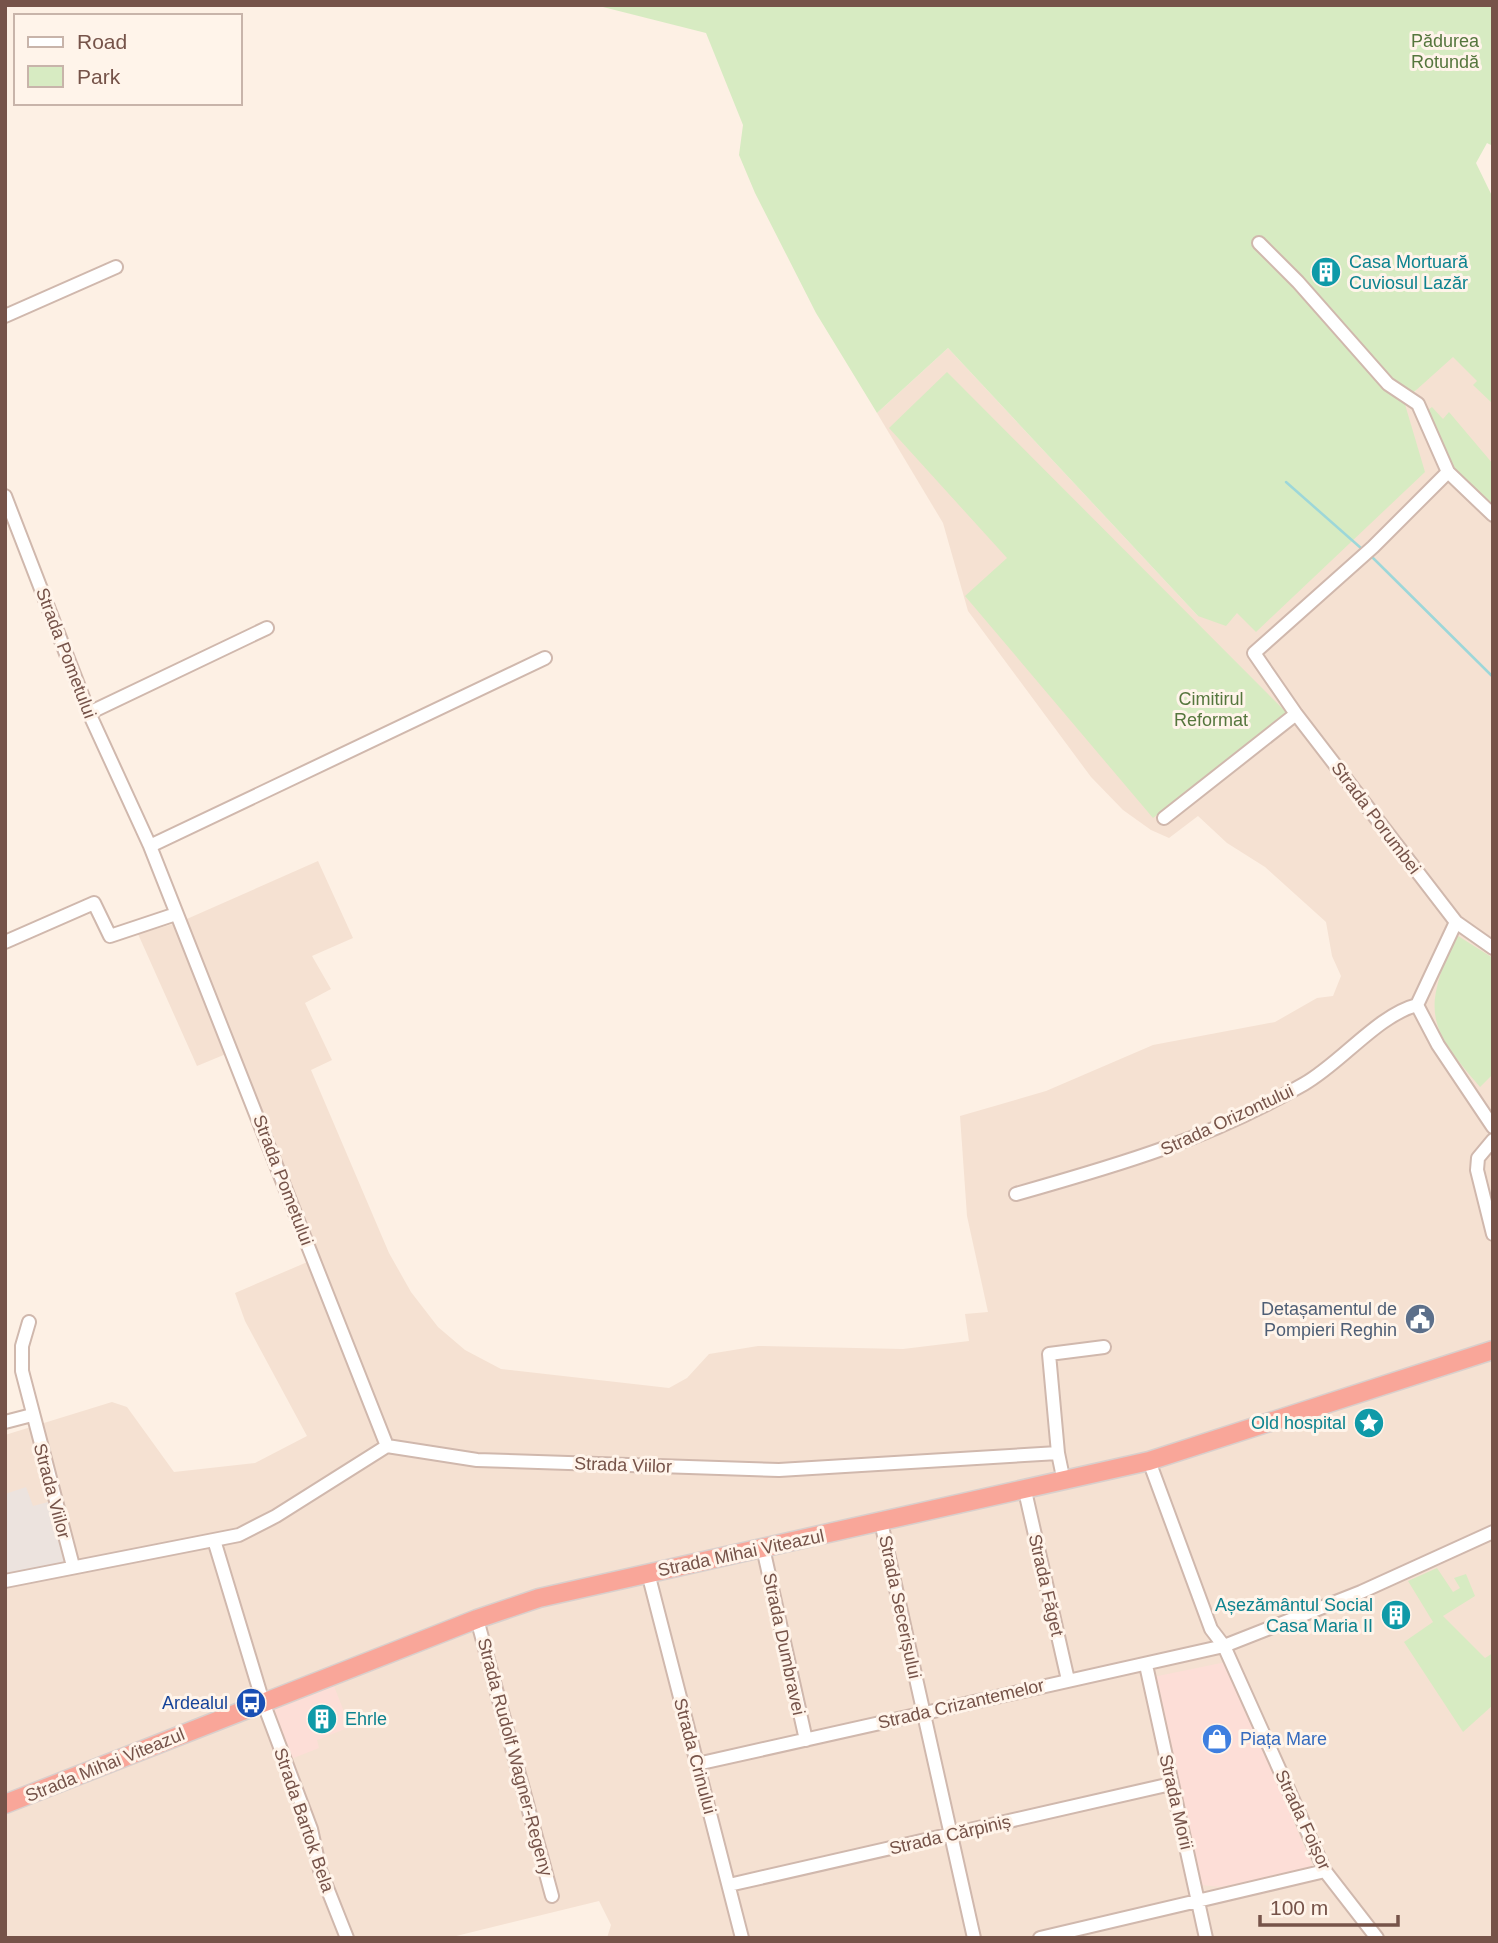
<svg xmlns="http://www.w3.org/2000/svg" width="1498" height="1943" viewBox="0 0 1498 1943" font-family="Helvetica,sans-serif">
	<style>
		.residential { fill: #f5e1d2 }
		.commercial { fill: #fdded7 }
		.industrial { fill: #ece3de }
		.green { fill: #d7ebc2 }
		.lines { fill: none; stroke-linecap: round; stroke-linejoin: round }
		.stream { stroke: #9dd7d9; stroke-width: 2.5 }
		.minor-casing { stroke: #d0b8ad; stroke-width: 16 }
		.highway-casing { stroke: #d9cfcc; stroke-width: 21 }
		.minor { stroke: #fff; stroke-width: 12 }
		.highway { stroke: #f9a699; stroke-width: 18 }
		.labels { text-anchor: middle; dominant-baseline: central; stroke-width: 6; stroke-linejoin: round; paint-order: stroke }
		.park-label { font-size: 18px; fill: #55763d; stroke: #fff4ea }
		.culture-label { font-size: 18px; fill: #0d838f; stroke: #fff4ea; text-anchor: start }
		.street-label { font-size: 18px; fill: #765349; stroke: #fff4ea }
		.service-label { font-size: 18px; fill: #4e5e75; stroke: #fff4ea; text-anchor: end }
		.transit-label { font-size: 18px; fill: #164399; stroke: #fff4ea; text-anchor: end }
		.shop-label { font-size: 18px; fill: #366cbe; stroke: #fff4ea; text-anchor: start }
	</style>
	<rect width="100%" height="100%" fill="#fdf0e4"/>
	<path class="residential" d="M1493,252v1686h-886l4,-13 -12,-24 -151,37h-443v-503l107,-33 15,5 47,65 81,-9 52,-27 -62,-115 -10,-28 84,-36 -75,-190 -18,-13 -29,12 -59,-132 42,-12 138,-61 35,77 -41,18 19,33 -26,14 27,57 -21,10 78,183 22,39 27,35 27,23 36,19 168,19 18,-10 22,-24 49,-8 145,3 66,-8 -4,-27 23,-2 -21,-96 -7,-100 86,-25 107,-46 122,-23 42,-24 16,-2 8,-20 -9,-20 -6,-34 -61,-55 -38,-24 -29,-27 -29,22 -18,-8 -28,-20 -32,-33 -123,-166 -25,-88 -66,-110 71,-65 250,268 39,-3 167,-212 11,-9z"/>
	<path class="commercial" d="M1226,1662l86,203 -7,5 -84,17 -20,-2 -48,-208z
		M334,1686l16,41 -33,13 2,8 -28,11 -18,-50z"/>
	<path class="industrial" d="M26,1487l7,19 19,-5 15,62 -62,13v-82z"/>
	<path class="green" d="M595,5h898v141l-6,-3 -11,20 17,35v206l-20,-19 4,-4 -24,-24 -49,44 21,71 -169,160 -19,-19 -11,13 -28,-10 -250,-268 -71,65 -61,-100 -61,-120 -16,-38 4,-30 -37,-92z
		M947,372l341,342 -135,104 -188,-222 42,-38 -118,-130z
		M1432,407l11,12 6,-7 44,52v51l-33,-30 -36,-72z
		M1455,934l38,24v116l-13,13c-56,-65 -55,-75 -25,-153z
		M1437,1568l16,24 7,-4 -6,-10 12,-4 9,22 -32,20 42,42 8,-5v52l-30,27 -59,-90 29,-20 -25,-41z"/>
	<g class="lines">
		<path class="stream" d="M1286,482l76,67
			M1370,555l123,122"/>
		<g class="minor-casing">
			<path id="minor" d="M1259,243l39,39 90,102 30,20 30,68 45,43
				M5,316l111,-49
				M1448,472l-75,75 -119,106 42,61 160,208 37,26
				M5,496l84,217 61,133 237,600
				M89,713l178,-85
				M1164,818l132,-104
				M150,846l395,-188
				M5,942l89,-39 16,33 66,-22
				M1417,1005l21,40 55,82
				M1417,1005l39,-83
				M1493,1140l-15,18 -1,12 16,64
				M1016,1194c106,-30 192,-55 288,-110 37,-21 74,-69 113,-79
				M29,1322l-7,24v25l51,195
				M5,1422l27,-7
				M1058,1453l-9,-99 55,-7
				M1149,1461l62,168 13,17 101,225 52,67
				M1025,1491l43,189
				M881,1522l93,416
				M214,1540l49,162 48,127 9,41 27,68
				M763,1548l43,192
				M648,1573l94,365
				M5,1581l234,-46 37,-19 111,-70 90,14 302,10 279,-17 6,29
				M477,1619l75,277
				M1146,1665l60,273
				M697,1764l527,-118 137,-54 132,-60
				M729,1885l442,-101
				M1040,1938l285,-67"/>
		</g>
		<g class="highway-casing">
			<path id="highway" d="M5,1804l472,-185 62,-21 610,-137 344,-111"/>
		</g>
		<use href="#minor" class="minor"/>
		<use href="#highway" class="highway"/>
	</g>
	<defs>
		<g id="building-disc" transform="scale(1.575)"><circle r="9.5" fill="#0f9aa8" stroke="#fff4ea"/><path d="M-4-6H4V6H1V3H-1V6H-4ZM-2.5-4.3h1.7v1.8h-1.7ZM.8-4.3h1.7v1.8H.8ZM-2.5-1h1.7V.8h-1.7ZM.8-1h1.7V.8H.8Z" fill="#fff"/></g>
		<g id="civic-disc" transform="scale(1.575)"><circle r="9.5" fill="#5c6f8a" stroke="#fff4ea"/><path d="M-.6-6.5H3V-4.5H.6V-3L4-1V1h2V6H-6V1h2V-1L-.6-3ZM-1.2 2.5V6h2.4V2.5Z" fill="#fff"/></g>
		<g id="sight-disc" transform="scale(1.575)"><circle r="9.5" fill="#0f9aa8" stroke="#fff4ea"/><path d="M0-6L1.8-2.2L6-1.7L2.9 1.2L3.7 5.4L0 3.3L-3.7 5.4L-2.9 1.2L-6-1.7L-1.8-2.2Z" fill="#fff"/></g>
		<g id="bus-disc" transform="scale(1.575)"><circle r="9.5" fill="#1a4fb4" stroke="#fff4ea"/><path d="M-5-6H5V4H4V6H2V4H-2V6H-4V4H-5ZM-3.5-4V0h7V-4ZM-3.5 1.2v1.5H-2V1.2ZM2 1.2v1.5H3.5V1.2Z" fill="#fff"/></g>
		<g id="shop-disc" transform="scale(1.575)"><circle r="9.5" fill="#3f7fe0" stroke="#fff4ea"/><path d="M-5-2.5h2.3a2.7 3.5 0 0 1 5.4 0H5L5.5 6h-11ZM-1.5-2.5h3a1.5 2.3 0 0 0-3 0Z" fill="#fff"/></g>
	</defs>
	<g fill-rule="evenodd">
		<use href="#building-disc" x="1326" y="272"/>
		<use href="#civic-disc" x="1420" y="1319"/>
		<use href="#sight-disc" x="1369" y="1423"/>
		<use href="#building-disc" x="1396" y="1615"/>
		<use href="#bus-disc" x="251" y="1703"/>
		<use href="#building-disc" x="322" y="1719"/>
		<use href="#shop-disc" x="1217" y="1739"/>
	</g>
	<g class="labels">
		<g class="park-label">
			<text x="1445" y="41">Pădurea<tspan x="1445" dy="21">Rotundă</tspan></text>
			<text x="1211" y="699">Cimitirul<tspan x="1211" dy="21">Reformat</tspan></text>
		</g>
		<g class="culture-label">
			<text x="1349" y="262">Casa Mortuară<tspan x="1349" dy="21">Cuviosul Lazăr</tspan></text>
			<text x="1346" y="1423" text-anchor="end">Old hospital</text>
			<text x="1373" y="1605" text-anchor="end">Așezământul Social<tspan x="1373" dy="21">Casa Maria II</tspan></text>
			<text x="345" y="1719">Ehrle</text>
		</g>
		<g class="street-label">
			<text transform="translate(66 653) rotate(69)">Strada Pometului</text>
			<text transform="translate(1376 818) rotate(53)">Strada Porumbei</text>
			<text transform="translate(1227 1120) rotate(-25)">Strada Orizontului</text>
			<text transform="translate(283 1180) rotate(69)">Strada Pometului</text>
			<text transform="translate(623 1465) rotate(2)">Strada Viilor</text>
			<text transform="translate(52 1491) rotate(75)">Strada Viilor</text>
			<text transform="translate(741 1553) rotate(-12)">Strada Mihai Viteazul</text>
			<text transform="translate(1046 1585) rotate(77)">Strada Făget</text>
			<text transform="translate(900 1607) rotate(78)">Strada Secerișului</text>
			<text transform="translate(784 1644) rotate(78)">Strada Dumbravei</text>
			<text transform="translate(961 1704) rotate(-13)">Strada Crizantemelor</text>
			<text transform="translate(695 1756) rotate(75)">Strada Crinului</text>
			<text transform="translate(515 1757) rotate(75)">Strada Rudolf Wagner-Regeny</text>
			<text transform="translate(105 1765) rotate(-22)">Strada Mihai Viteazul</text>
			<text transform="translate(1176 1802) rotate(77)">Strada Morii</text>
			<text transform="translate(304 1820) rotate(71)">Strada Bartok Bela</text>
			<text transform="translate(1303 1820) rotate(65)">Strada Foișor</text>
			<text transform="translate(950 1835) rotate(-13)">Strada Cărpiniș</text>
		</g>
		<g class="service-label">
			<text x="1397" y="1309">Detașamentul de<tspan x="1397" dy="21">Pompieri Reghin</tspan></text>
		</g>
		<g class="transit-label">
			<text x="228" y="1703">Ardealul</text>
		</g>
		<g class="shop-label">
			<text x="1240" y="1739">Piața Mare</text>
		</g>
	</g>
	<rect width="1498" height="1943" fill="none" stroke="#765349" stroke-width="14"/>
	<rect x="14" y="14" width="228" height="91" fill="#fff4ea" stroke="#c8b4aa" stroke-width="2"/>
	<rect x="28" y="37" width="35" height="10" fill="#ffffff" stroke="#c8b4aa" stroke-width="2"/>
	<text x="77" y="49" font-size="21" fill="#765349">Road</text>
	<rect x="28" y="66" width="35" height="21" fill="#d7ebc2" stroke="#c8b4aa" stroke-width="2"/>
	<text x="77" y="84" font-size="21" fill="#765349">Park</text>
	<path d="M1260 1915v10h138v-10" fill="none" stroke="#765349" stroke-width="3.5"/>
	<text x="1270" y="1915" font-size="21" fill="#765349" stroke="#fff4ea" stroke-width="5" paint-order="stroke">100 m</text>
</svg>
